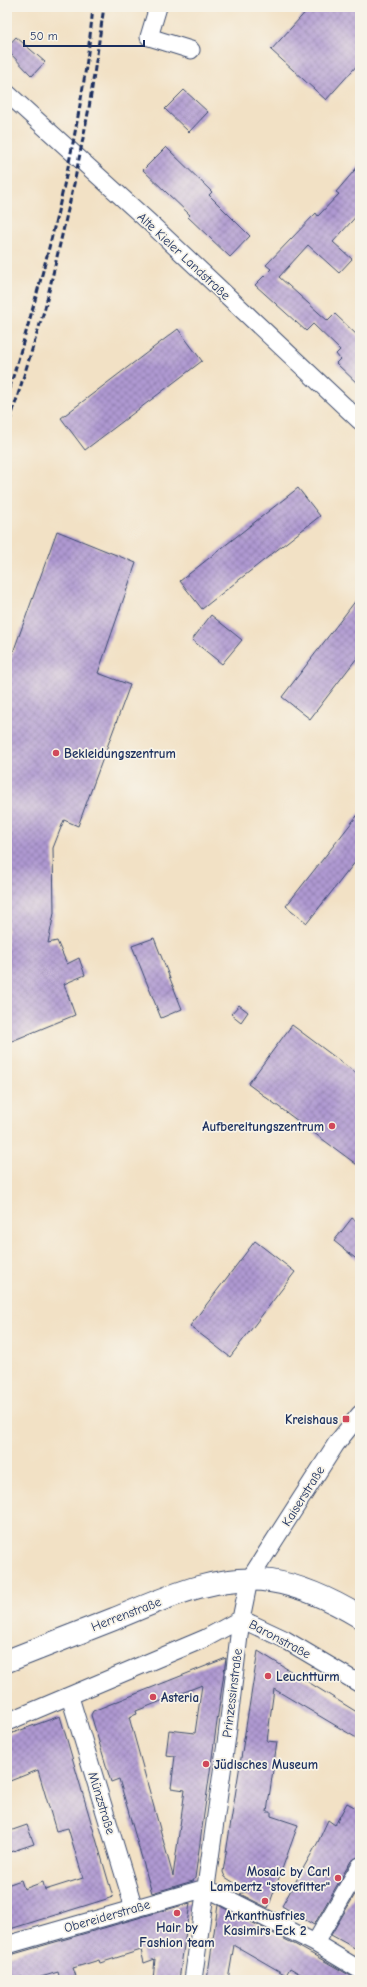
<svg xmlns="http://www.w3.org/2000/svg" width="367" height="1987" viewBox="0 0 367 1987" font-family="'Comic Neue',sans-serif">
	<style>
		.building { fill: url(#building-cross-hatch); fill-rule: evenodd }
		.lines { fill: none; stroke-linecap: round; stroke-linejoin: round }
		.minor-casing { stroke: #3b4a6d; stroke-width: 19 }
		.major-casing { stroke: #3b4a6d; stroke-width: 24 }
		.minor { stroke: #fff; stroke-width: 17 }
		.major { stroke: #fff; stroke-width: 22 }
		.rail { stroke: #1b2f5e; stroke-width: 3; stroke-dasharray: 6 3; stroke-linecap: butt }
		.poi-dot { fill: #d1495b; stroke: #f7f3e8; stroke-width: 1.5 }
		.labels { text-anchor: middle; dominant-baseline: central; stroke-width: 3.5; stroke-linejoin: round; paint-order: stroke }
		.street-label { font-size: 13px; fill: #1b2f5e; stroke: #f7f3e8 }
		.poi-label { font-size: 13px; font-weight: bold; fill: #1b2f5e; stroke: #f7f3e8; text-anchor: start }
	</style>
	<defs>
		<pattern id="building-cross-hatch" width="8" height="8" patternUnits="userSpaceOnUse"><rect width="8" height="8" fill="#af99d1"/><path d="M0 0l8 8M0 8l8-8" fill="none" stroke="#8e7dad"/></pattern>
	</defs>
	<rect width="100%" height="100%" fill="#f7f3e8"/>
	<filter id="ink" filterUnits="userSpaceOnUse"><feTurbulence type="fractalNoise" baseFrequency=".025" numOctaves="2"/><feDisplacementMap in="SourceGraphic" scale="8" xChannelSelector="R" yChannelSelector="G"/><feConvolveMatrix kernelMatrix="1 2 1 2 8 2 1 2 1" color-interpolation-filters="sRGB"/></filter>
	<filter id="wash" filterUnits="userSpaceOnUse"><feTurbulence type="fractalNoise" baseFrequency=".012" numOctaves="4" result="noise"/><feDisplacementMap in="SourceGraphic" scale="16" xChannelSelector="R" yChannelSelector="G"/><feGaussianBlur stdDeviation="0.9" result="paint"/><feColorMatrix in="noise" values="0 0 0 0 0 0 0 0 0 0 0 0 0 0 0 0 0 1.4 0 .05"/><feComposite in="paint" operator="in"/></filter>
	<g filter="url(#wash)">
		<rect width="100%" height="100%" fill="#f2e1c5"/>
		<g id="blocks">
			<path class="building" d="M310,7h50v55l-34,38 -55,-50z
				M16,37l29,25 -13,14 -25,-26v-3z
				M184,90l24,22 -19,20 -24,-23z
				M166,147l46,45 -3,3 41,41 -20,21 -42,-40 2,-2 -47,-45z
				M360,164v48l-27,30 19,17 -13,14 -31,-28 -29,32 49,44 7,-7 25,24v48l-24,-23 4,-4 -4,-5 4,-4 -27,-26 -7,7 -51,-46 16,-16 -5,-4 50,-52 2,3 21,-22 -3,-2z
				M178,329l24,32 -117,89 -24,-32z
				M298,488l22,28 -118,93 -22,-28z
				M57,531l79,32 -38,110 32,12 -52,141 -14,-6 -11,28 1,65 -6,30 9,-2 10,23 12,-6 6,17 -21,9 11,31 -68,28v-374z
				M360,595v59l-50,65 -28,-22z
				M211,615l31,25 -20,24 -30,-24z
				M360,812v44l-53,67 -21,-17z
				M154,938l28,71 -21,9 -29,-72z
				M239,1005l9,7 -7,10 -10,-8z
				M292,1025l68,51v91l-112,-83z
				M352,1218l8,6v38l-26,-21z
				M255,1241l40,31 -65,85 -40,-31z
				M258,1651l102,63v26l-86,-51 -7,52 10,1 -10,70h4v4l27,9 -30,83 -28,-14 7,-3 -22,-14 -2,-5z
				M226,1658l-31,220 -2,3 -41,12 -33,-114 -8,3 -20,-67 2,-4zM202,1685l-7,48 -26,-3 -3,25 9,1 -4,32 14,2 -12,86 -44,-159 8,-3 -1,-3z
				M60,1716l53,181 -106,33v-45l14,-5 3,9 19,-7 2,8 38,-12 -15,-50 -12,3 -18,-61 -28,11 -3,-10v-36z
				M347,1803l13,7v46l-9,5 -37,64 -32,-19 36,-64 10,-22 7,5z
				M27,1825l7,19 -27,9v-21z
				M360,1886v65l-29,-16z
				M190,1903l-11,77h-26l2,-21 -11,4 -3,-13 -41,13 -1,-3 -26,8 3,8 -12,4h-4l-2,-8 -27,8h-8l-1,-3 -15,3v-24z
				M218,1905l78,40 62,35h-48l-20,-12 -4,7 -52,-30 -6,35h-21z"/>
		</g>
	</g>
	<g filter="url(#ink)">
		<use href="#blocks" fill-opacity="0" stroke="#3b4a6d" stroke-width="1"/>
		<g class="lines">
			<g class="minor-casing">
				<path id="minor" d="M158,7l-9,30 42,13
					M7,93l142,129 211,199
					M241,1619l43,20 76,45
					M70,1697l64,211
					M7,1722l199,-84 35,-19
					M206,1888l109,55 45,27
					M315,1943l45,-77
					M7,1945l199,-57
					M193,1980l34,-244 14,-117 8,-39 87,-136 24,-30"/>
			</g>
			<g class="major-casing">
				<path id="major" d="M7,1661c36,-14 71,-28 107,-42 49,-20 102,-46 157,-38 32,5 61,19 89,36"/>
			</g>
			<use href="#minor" class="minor"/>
			<use href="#major" class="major"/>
			<path class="rail" d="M7,397c38,-127 74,-258 86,-390
				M7,430l38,-122 29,-124 15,-76 15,-101"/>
		</g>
	</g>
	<g class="poi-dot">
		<circle cx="56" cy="753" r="4"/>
		<circle cx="332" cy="1126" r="4"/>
		<rect x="342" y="1415" width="8" height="8" rx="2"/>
		<circle cx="268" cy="1676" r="4"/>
		<circle cx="153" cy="1697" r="4"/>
		<circle cx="206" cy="1764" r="4"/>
		<circle cx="338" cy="1878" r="4"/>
		<circle cx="265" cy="1901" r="4"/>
		<circle cx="177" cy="1913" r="4"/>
	</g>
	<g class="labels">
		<g class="street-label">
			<text transform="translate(184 256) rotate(43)">Alte Kieler Landstraße</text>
			<text transform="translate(303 1496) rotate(-58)">Kaiserstraße</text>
			<text transform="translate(126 1614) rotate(-21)">Herrenstraße</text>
			<text transform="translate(280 1639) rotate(28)">Baronstraße</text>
			<text transform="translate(232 1693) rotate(-83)">Prinzessinstraße</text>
			<text transform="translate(102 1803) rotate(73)">Münzstraße</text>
			<text transform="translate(107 1916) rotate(-16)">Obereiderstraße</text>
		</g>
		<g class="poi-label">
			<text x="64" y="753">Bekleidungszentrum</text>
			<text x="324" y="1126" text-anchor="end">Aufbereitungszentrum</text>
			<text x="338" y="1419" text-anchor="end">Kreishaus</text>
			<text x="276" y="1676">Leuchtturm</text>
			<text x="161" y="1697">Asteria</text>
			<text x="214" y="1764">Jüdisches Museum</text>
			<text x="330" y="1871" text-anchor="end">Mosaic by Carl<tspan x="330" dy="15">Lambertz "stovefitter"</tspan></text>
			<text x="265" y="1915" text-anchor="middle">Arkanthusfries<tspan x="265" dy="15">Kasimirs Eck 2</tspan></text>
			<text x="177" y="1927" text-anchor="middle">Hair by<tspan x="177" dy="15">Fashion team</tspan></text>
		</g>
	</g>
	<rect width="367" height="1987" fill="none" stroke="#f7f3e8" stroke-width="24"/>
	<path d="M24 40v6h120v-6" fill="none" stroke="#1b2f5e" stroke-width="2"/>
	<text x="30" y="40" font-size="12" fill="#1b2f5e" stroke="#f7f3e8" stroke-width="3" paint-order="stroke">50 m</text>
</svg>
